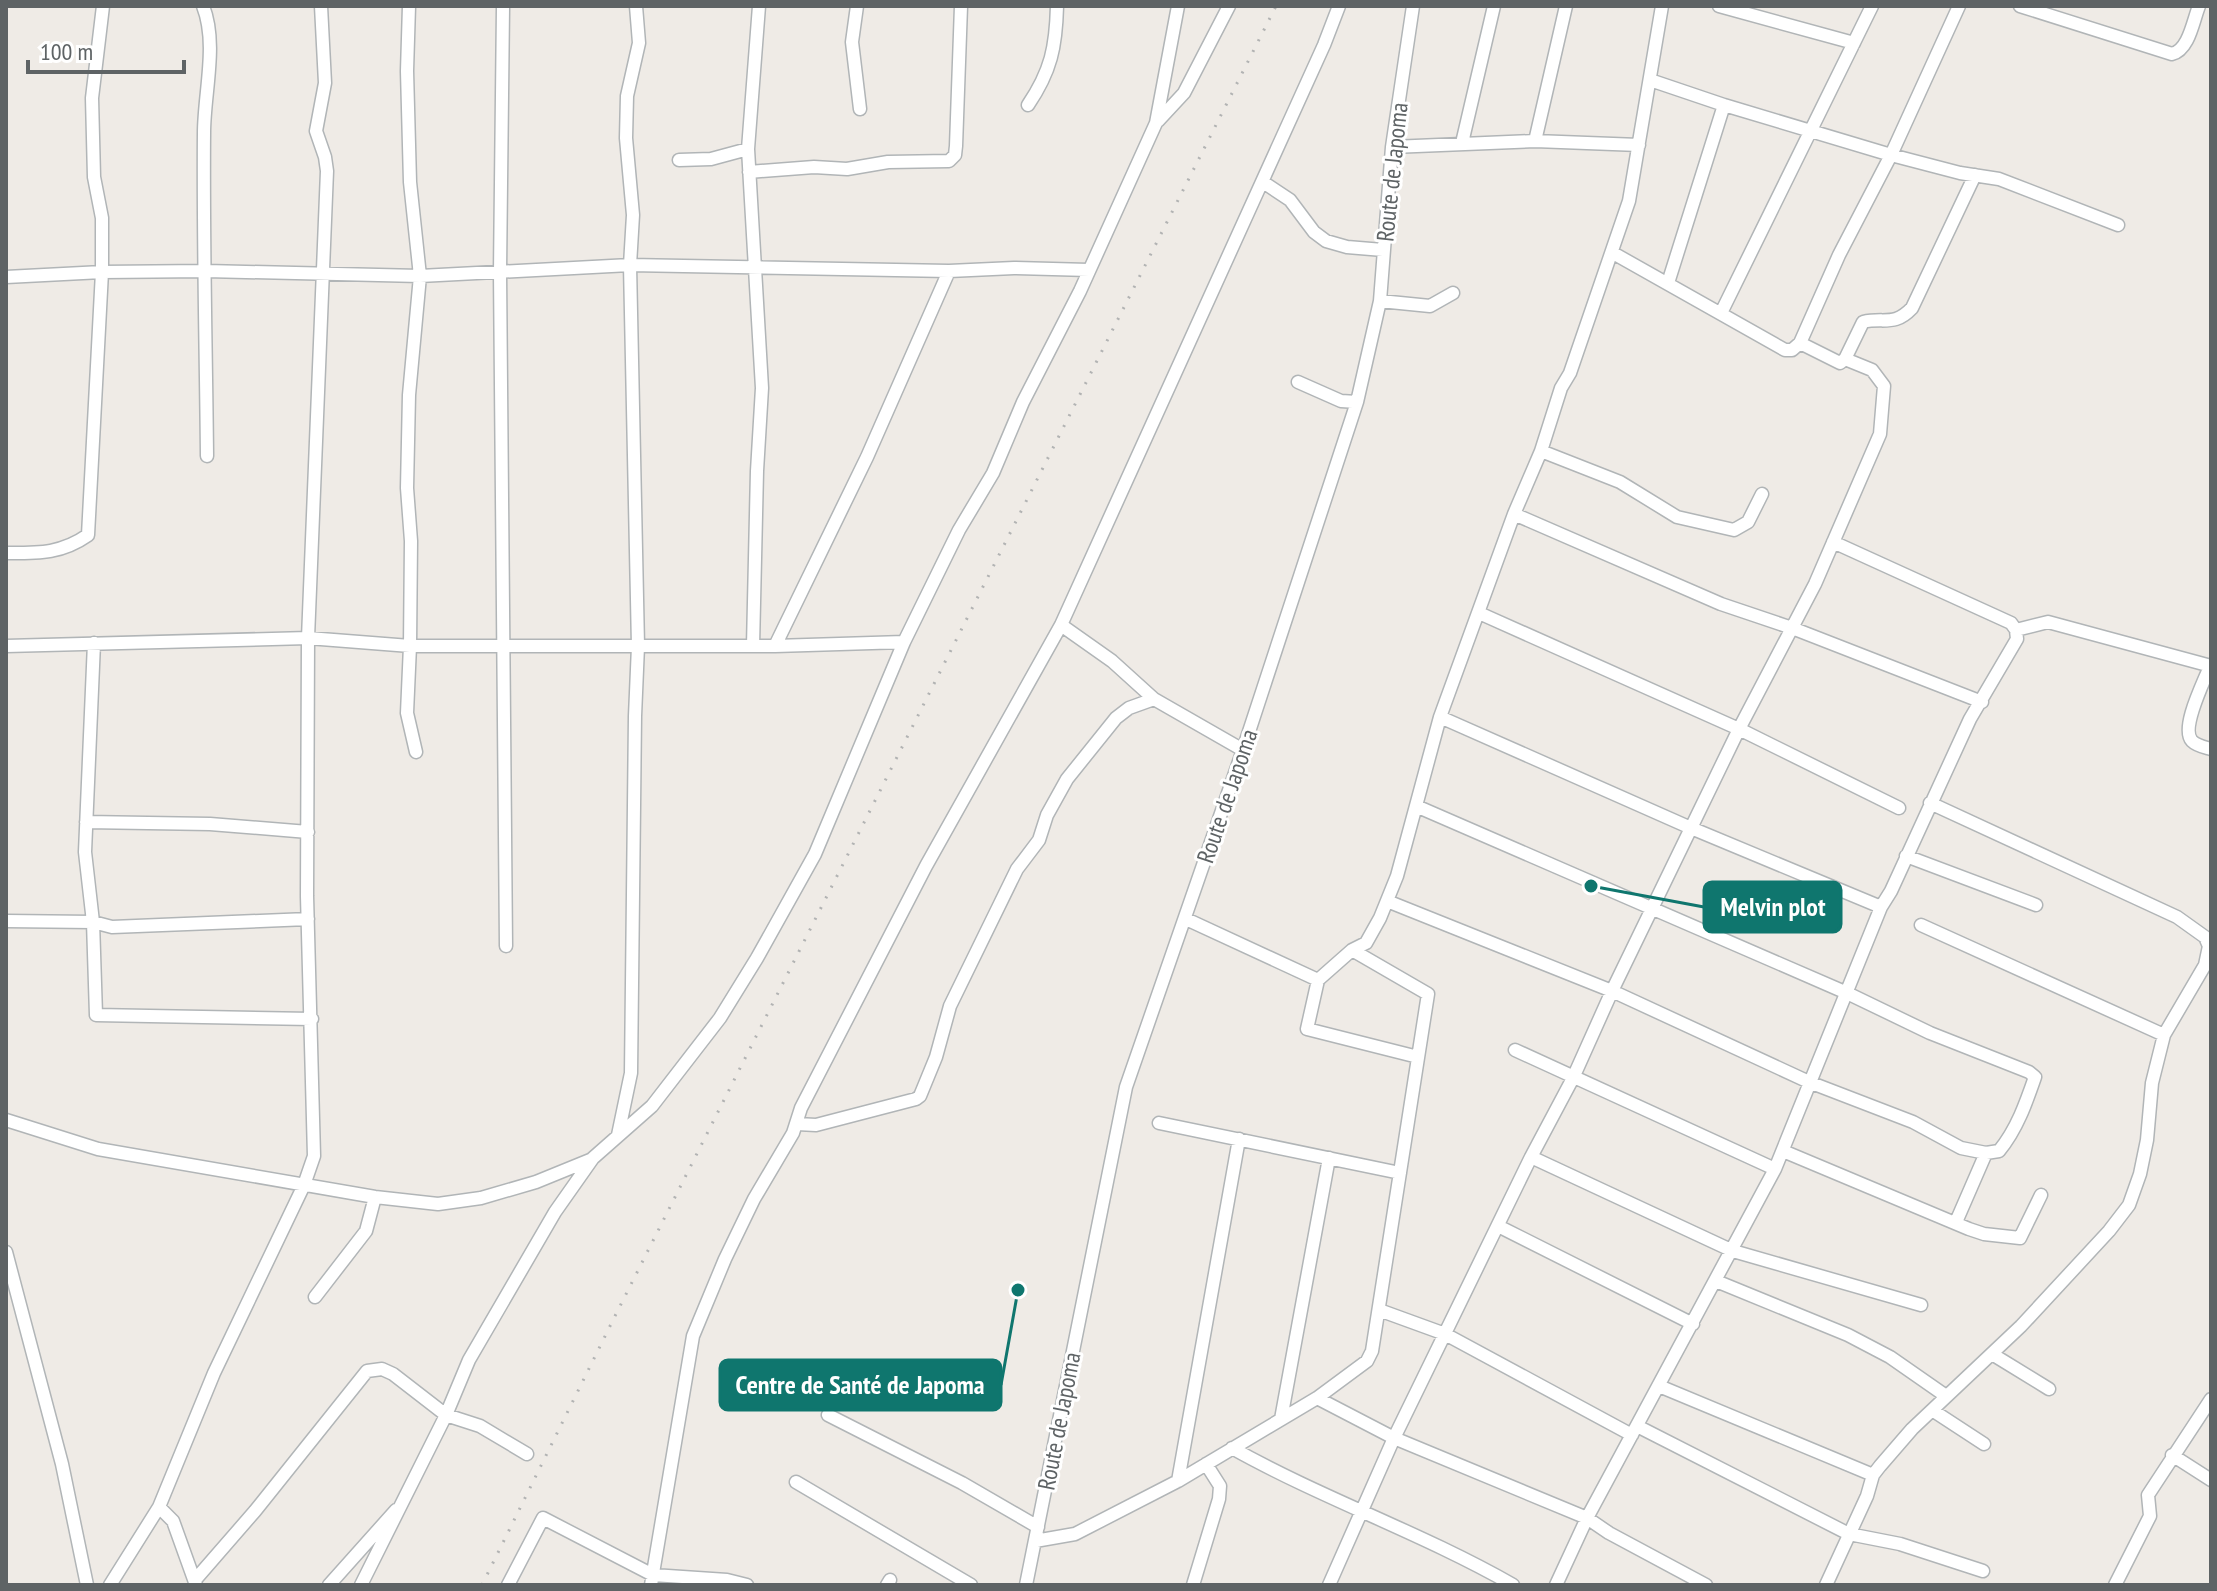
<svg xmlns="http://www.w3.org/2000/svg" width="2217" height="1591" viewBox="0 0 2217 1591" font-family="'PT Sans Narrow',sans-serif">
	<style>
		.lines { fill: none; stroke-linecap: round; stroke-linejoin: round }
		.minor-casing { stroke: #b1b5b7; stroke-width: 15 }
		.minor { stroke: #fff; stroke-width: 12 }
		.rail { stroke: #b2b3b3; stroke-width: 3; stroke-dasharray: 2 10; stroke-linecap: butt }
		.labels { text-anchor: middle; dominant-baseline: central; stroke-width: 6; stroke-linejoin: round; paint-order: stroke }
		.street-label { font-size: 24px; fill: #5e6365; stroke: #fff }
		.leader { fill: none; stroke: #0f766e; stroke-width: 3 }
		.callout-dot { fill: #0f766e; stroke: #fff; stroke-width: 3 }
		.callout { fill: #0f766e; stroke: #0f766e; stroke-width: 3 }
		.callout-label { font-size: 26px; text-anchor: middle; font-weight: bold; fill: #fff }
	</style>
	<rect width="100%" height="100%" fill="#efebe6"/>
	<g class="lines">
		<g class="minor-casing">
			<path id="minor" d="M203,6c15,38 1,87 1,127 -1,108 2,216 3,323
				M409,6l-2,65 3,111 10,94 -11,119 -2,93 4,53 -1,105 -3,67 9,39
				M857,6l-5,36 8,67
				M1719,6l135,37
				M2020,6l152,48c17,-4 21,-33 27,-48
				M503,7l-3,265 6,674
				M1650,80l74,25 167,50 69,18 39,6 119,46
				M1028,105c23,-34 28,-58 29,-99
				M1158,121l26,-28 45,-87
				M1535,141l31,-135
				M1462,143l32,-137
				M1392,147l143,-6 104,4
				M679,160l32,-1 37,-10
				M749,172l65,-5 33,2 41,-7 61,-1 6,-6 1,-9 5,-140
				M1263,182l27,18 24,32 12,9 21,6 36,3
				M1613,253l172,97h7l8,-7 39,-88 52,-100 68,-149
				M6,277l96,-5 104,-1 214,5 210,-11 319,6 65,-3 75,2
				M1668,283l56,-178
				M1380,301l50,5 23,-13
				M1721,313l151,-307
				M1800,343l40,20 5,-4 18,-37c21,-5 31,5 49,-14l63,-133
				M1298,382l43,19 16,1
				M1541,451l79,31 57,35 57,13 14,-8 14,-28
				M1514,514l207,90 71,24 190,74
				M6,553c32,0 55,1 82,-18l14,-263v-54l-8,-41 -2,-79 11,-92
				M1479,613l260,116 160,79
				M1061,625l51,36 42,38 89,51
				M2016,630l32,-8 163,44
				M94,643l-9,209 8,70 3,93 216,4
				M6,646l302,-8 102,8h365l129,-4
				M753,646l4,-175 5,-83 -14,-239 11,-143
				M775,646l92,-189 82,-186
				M2210,666c-6,16 -30,62 -18,75 5,5 12,6 19,8
				M1440,717l251,111 190,79
				M86,822l124,2 98,8
				M1906,856l130,49
				M1387,901l225,90 197,91 104,40 48,26 25,5 13,-2c18,-22 27,-48 36,-74l-6,-5 -99,-39 -83,-40 -431,-187
				M1186,919l132,61
				M6,921l87,1 19,5 196,-8
				M1921,925l243,110
				M1515,1050l260,119
				M1418,1057l-111,-28 11,-49 34,-30 14,-7 14,-25 17,-42 43,-159 74,-203 27,-63 20,-63 9,-15 59,-172 33,-195
				M6,1120l92,29 277,48 63,7 43,-6 55,-16 54,-22
				M1159,1123l241,50
				M797,1124l19,1 100,-26 4,-3 16,-39 14,-51 67,-137 22,-29 8,-25 20,-36 49,-61 13,-10 25,-9
				M618,1135l13,-62 4,-357 3,-70 -8,-381 3,-50 -7,-77 1,-42 12,-53 -3,-37
				M1783,1151l186,78 15,5 36,4 21,-43
				M1531,1157l202,94 188,54
				M1956,1222l30,-69
				M1498,1226l195,98
				M6,1252l56,212 25,121
				M1716,1281l132,54 42,22 56,39
				M315,1297l51,-66 9,-34
				M1379,1310l66,24 187,101
				M1992,1354l57,35
				M1659,1386l214,89
				M1317,1398l77,40 193,80 22,15 97,52
				M1932,1410l52,34
				M828,1415l134,68 76,44
				M1281,1419l48,-261
				M1637,1426l212,108 51,10 83,27
				M1232,1448c91,51 190,85 281,137
				M2172,1455l39,25
				M1178,1481l61,-342
				M796,1482l175,103
				M159,1507l14,14 23,64
				M1035,1541l40,-7 103,-53 139,-83 50,-37 5,-10 56,-357 -76,-44
				M195,1580l60,-69 112,-140 15,-2 11,5 53,41 34,11 47,28
				M110,1585l49,-78 55,-134 90,-188 10,-29 -7,-260 1,-258 19,-467 -2,-14 -9,-26 9,-48 -4,-77
				M329,1585l67,-75
				M361,1585l85,-170 23,-55 86,-148 38,-54 59,-52 68,-88 37,-60 58,-104 89,-212 55,-112 34,-57 30,-71 57,-111 76,-168 22,-117
				M508,1585l35,-67 110,57 74,5 20,5
				M651,1585l42,-249 32,-77 29,-60 39,-66 8,-25 125,-242 135,-241 263,-580 15,-39
				M887,1585l3,-5
				M1026,1585l100,-498 117,-337 114,-348 23,-101 12,-154 21,-141
				M1193,1585l26,-86 1,-13 -14,-22
				M1329,1585l65,-147 137,-281 42,-79 39,-87 127,-262 76,-145 65,-150 4,-48 -12,-16 -27,-11
				M1556,1585l31,-67 188,-349 106,-262 10,-16 79,-172 47,-80 -1,-9 -5,-7 -178,-81
				M1826,1585l41,-89 6,-21 7,-9 32,-37 109,-103 88,-95 20,-26 11,-31 7,-34 5,-57 12,-48 41,-70 4,-19 -4,-9 -28,-20 -247,-114
				M2115,1585l35,-69 -2,-21 63,-96"/>
		</g>
		<use href="#minor" class="minor"/>
		<path class="rail" d="M482,1585l132,-267 662,-1312"/>
	</g>
	<g class="labels">
		<g class="street-label">
			<text transform="translate(1392 172) rotate(-84)">Route de Japoma</text>
			<text transform="translate(1227 796) rotate(-71)">Route de Japoma</text>
			<text transform="translate(1059 1421) rotate(-79)">Route de Japoma</text>
		</g>
	</g>
	<path class="leader" d="M1591 886L1704 907M1018 1290L1001 1385"/>
	<g class="callout-dot">
		<circle cx="1591" cy="886" r="8"/>
		<circle cx="1018" cy="1290" r="8"/>
	</g>
	<g class="callout">
		<rect x="1704" y="882" width="137" height="50" rx="8"/>
		<rect x="720" y="1360" width="281" height="50" rx="8"/>
	</g>
	<g class="callout-label">
		<text x="1773" y="916">Melvin plot</text>
		<text x="860" y="1394">Centre de Santé de Japoma</text>
	</g>
	<rect width="2217" height="1591" fill="none" stroke="#5e6365" stroke-width="16"/>
	<path d="M28 60v12h156v-12" fill="none" stroke="#5e6365" stroke-width="4"/>
	<text x="40" y="60" font-size="24" fill="#5e6365" stroke="#ffffff" stroke-width="6" paint-order="stroke">100 m</text>
</svg>
